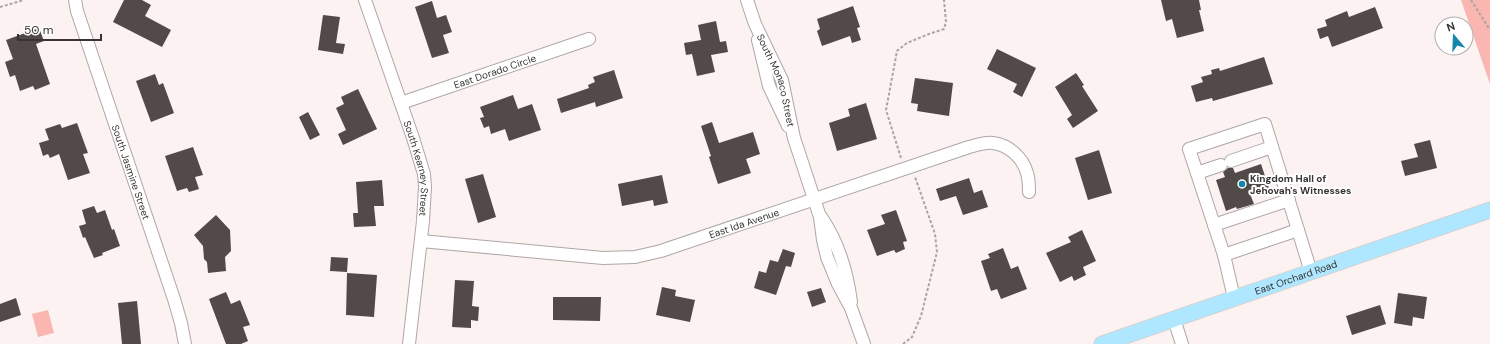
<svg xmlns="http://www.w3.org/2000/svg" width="1490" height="344" viewBox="0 0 1490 344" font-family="'DM Sans',sans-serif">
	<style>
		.green { fill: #fab7b1 }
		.building { fill: #514a49 }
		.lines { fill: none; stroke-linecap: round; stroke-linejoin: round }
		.minor-casing { stroke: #afa6a6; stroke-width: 14 }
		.major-casing { stroke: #d3d2d2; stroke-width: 17 }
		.path { stroke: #aba4a3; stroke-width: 2; stroke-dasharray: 3 2; stroke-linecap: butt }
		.minor { stroke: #fff; stroke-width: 12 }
		.major { stroke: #aee7ff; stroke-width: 15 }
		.poi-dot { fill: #1386ac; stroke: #fff; stroke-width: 1.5 }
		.labels { text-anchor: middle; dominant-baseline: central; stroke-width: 4; stroke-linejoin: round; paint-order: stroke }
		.street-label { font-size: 10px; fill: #373433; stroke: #fff }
		.poi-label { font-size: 10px; font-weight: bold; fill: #373433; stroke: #fff; text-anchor: start }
	</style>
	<rect width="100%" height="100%" fill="#fbf2f1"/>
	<path class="green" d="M1461,0h29v84z
		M48,310l6,23 -16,4 -6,-23z"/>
	<path class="building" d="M124,0h18l9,5 -6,11 26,14 -9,17 -49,-25z
		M1161,0h38l2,10h-2l5,21 -27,7 -5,-19 -6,2z
		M432,1l5,17 9,-3 6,17 -9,3 6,18 -17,5 -17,-51z
		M853,6l7,21 -3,1 4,12 -9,3 -2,-7 -28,10 -5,-15 3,-2 -3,-10z
		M1375,7l8,21 -51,19 -4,-11 -8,3 -3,-10 10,-3 -2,-6 22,-9 2,6z
		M323,15l17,2 -4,26 9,1 -2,10 -25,-4z
		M716,21l4,21 6,-1 2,11 -17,3 4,17 -18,4 -5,-22 -6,1 -2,-12 17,-3 -3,-15z
		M39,28l5,13 -8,3 14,40 -15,6 -2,-4 -13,5 -5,-16 -5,2 -5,-15 8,-3 -7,-19z
		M997,49l39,19 -14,29 -9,-5 4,-8 -30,-15z
		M1264,57l9,27 -60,17 -1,-3 -16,4 -5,-16 12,-4 -2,-5 11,-3 -1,-4 8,-2 1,3z
		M614,70l9,28 -27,9 -1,-5 -34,11 -4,-14 32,-11 -1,-3 7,-3 -2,-5z
		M1076,73l8,12 -2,1 16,25 -25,17 -6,-9 5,-4 -17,-28z
		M155,74l4,11 4,-2 11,30 -23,9 -15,-41z
		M915,78l38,5 -4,33 -32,-5 1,-7 -7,-1z
		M358,89l19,40 -34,16 -5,-11 8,-4 -10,-22 8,-4 -3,-7z
		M513,95l5,14 14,-5 9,26 -32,11 -4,-12 -14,5 -2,-8 -5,2 -4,-10 4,-1 -4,-10z
		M866,103l11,36 -40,12 -8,-28 21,-7 -2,-7z
		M308,112l12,23 -10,5 -11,-23z
		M712,122l7,21 34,-11 7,22 -14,5 5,14 -33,11 -9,-27 2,-1 -10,-30z
		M77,123l11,30 -5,1 7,19 -22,7 -9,-26 -9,4 -2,-4 -5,2 -4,-13 10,-3 -4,-11 15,-5 2,4z
		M1430,140l7,28 -32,8 -4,-15 17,-4 -4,-13z
		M193,147l10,28 -8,2 4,12 -10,3 -2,-4 -10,3 -12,-35z
		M1099,150l13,43 -24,7 -13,-42z
		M1261,164l8,24 -19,6 4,10 -17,5 -1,-2 -10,4 -10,-31 9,-3 -2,-5 5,-4h5l2,5z
		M483,174l13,43 -18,6 -13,-44z
		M662,175l6,28 -14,3 -1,-6 -31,6 -4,-22z
		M969,178l5,15 8,-3 6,17 -25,8 -7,-19 -16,5 -4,-12z
		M382,180l2,26h-10l2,20 -22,1 -1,-14h5l-2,-31z
		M94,206l3,7 8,-3 7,20 2,-1 6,17 -18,7 1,2 -9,3 -9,-21 -2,1 -4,-12 7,-2 -4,-14z
		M896,210l11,31 -4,1 2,7 -9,4 -2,-3 -17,6 -10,-26 18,-6 -4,-9z
		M216,215l14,15 1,21 -6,6 1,14 -18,2 -1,-11 -3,-3 -1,-13 -9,-11z
		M1082,230l14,31 -13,6 3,8 -12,6 -2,-5 -12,6 -14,-29 25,-11 -3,-5z
		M1003,248l8,21 7,-3 9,23 -26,10 -4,-10 -6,2 -10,-30 9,-3 -2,-4z
		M783,249l12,4 -4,14 -5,-1 -10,29 -22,-7 5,-17 7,2 4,-13 8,2z
		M331,257l17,1 -1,14 -17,-1z
		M347,273l30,2 -3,42 -28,-2z
		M455,280l19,1 -2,25 7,1 -1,14 -7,-1v8l-19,-1z
		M662,287l14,3 -1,6 20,4 -5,22 -34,-7z
		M821,288l5,14 -14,5 -5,-15z
		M226,292l5,12 9,-4 10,25 -7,2 5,14 -7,3h-15l-17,-45z
		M1398,293l29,4 -3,22 -11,-2 -1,9 -18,-3z
		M553,297h48l-1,24 -47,-1z
		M16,298l5,17 -21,7v-18z
		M137,301l4,43h-19l-4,-41z
		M1380,305l6,19 -34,11 -6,-19z"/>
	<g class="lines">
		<g class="minor-casing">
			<g id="minor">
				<path id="s1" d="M75,0l2,11 97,288 7,24 4,21"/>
				<path id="s2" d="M365,0l48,138 11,36 1,13 -2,34 -14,123"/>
				<path id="s3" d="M747,0l8,24 27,56 12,58 26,79 3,23 4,17 11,27 13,24 13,36"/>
				<path d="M758,40l11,46 19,40"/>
				<path id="s4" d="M401,103l188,-64"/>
				<path d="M1231,161l41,-14"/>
				<path d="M1197,173l24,-8"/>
				<path d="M821,217c18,26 26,54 30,85"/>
				<path d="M1214,225l75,-25"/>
				<path id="s5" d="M421,241l182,17 32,-1 26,-6 308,-104c8,-2 16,-5 24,-4 16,2 30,15 34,30 2,6 2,13 2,19"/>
				<path d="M1224,255l-35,-106 76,-25 33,106"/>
				<path d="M1234,298l-10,-43 74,-25 13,42"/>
				<path d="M1174,319l8,25"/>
			</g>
		</g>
		<g class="major-casing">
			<g id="major">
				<path id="s6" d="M1102,344l388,-134"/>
			</g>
		</g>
		<path class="path" d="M1471,0l19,30
			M0,7l24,-7
			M901,158l-15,-48 11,-59 10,-8 22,-9 15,-5 2,-7 -2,-22
			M903,344l9,-7 9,-21 16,-64 -2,-18 -20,-57"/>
		<use href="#minor" class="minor"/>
		<use href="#major" class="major"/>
	</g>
	<circle class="poi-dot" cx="1242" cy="184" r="4"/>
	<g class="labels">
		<g class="street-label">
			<text stroke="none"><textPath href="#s4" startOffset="99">East Dorado Circle</textPath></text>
			<text stroke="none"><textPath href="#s3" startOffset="86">South Monaco Street</textPath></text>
			<text stroke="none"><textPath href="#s2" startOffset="177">South Kearney Street</textPath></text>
			<text stroke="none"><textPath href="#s1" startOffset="181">South Jasmine Street</textPath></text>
			<text stroke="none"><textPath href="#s5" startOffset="329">East Ida Avenue</textPath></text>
			<text stroke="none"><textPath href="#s6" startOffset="205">East Orchard Road</textPath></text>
		</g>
		<g class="poi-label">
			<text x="1250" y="178">Kingdom Hall of<tspan x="1250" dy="12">Jehovah's Witnesses</tspan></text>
		</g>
	</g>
	<g transform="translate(1454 36) rotate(341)"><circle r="19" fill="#ffffff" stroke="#afaead"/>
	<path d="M0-3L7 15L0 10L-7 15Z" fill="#1386ac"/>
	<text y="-6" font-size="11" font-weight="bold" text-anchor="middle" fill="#373433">N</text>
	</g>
	<path d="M18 34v6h83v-6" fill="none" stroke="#373433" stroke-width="2"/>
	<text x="24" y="34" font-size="12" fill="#373433" stroke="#ffffff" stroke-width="3" paint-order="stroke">50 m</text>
</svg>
